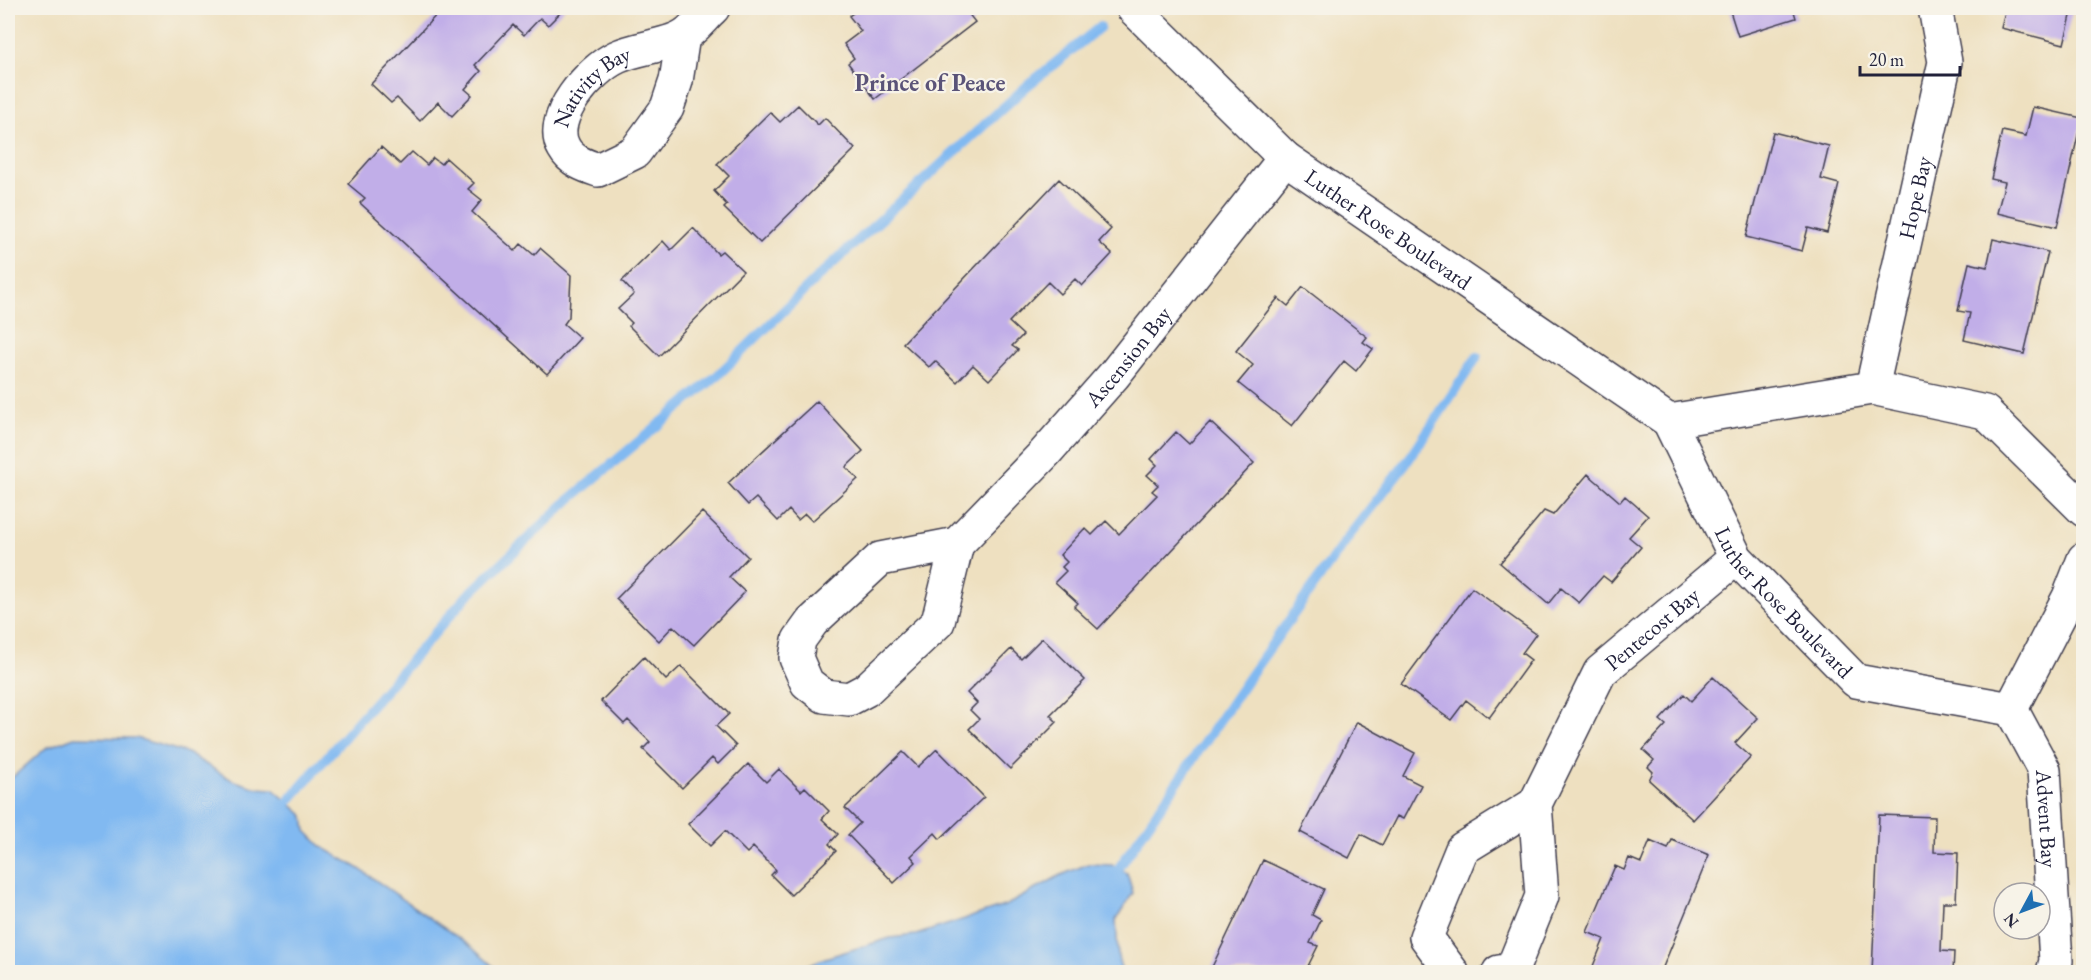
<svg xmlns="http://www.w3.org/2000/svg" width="2091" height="980" viewBox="0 0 2091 980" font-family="'EB Garamond',serif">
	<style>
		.water { fill: #81b9f1; stroke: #526e96; stroke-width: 1.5 }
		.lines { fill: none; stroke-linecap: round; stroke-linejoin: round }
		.stream { stroke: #81b9f1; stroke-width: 10 }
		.building { fill: #c1aee8 }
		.street-casing { stroke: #413e4f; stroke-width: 36 }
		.street { stroke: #fff; stroke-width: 33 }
		.labels { text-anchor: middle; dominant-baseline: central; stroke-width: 4.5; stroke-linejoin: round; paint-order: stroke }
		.street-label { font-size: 22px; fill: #22223b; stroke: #f7f3e8 }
		.neighbourhood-label { font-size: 24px; font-weight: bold; fill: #5a5378; stroke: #f7f3e8 }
	</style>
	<rect width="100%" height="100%" fill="#f7f3e8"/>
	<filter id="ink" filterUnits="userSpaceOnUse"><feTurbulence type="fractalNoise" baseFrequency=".0167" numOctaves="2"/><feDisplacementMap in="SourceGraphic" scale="12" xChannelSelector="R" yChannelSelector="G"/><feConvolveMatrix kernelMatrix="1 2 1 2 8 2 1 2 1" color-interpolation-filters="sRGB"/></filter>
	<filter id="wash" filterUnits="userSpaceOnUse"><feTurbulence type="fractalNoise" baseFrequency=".008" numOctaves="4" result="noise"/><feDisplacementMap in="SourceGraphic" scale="24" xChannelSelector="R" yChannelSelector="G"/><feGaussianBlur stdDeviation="1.35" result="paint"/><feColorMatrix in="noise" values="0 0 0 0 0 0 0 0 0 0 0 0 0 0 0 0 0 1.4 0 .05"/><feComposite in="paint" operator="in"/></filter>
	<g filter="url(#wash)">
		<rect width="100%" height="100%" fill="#eee0c0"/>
		<path class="water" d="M74,737l62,1 51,15 45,27 25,8 16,1 31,27 2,15 16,16 36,21 112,78 30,26h-492v-191l38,-33z
			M1088,864l25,1 14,8 6,20 -17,27 2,37 4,15h-331l34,-14 65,-20 26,-3 91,-30 52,-29z"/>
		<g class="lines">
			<path class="stream" d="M279,812l188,-216 102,-96 149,-125 101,-99 208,-190 73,-59
				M1112,878l137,-201 100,-141 60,-77 68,-102"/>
		</g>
		<g id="blocks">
			<path class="building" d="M443,8h122l-17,17 -8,-7 -16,17 -11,-10 -38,40 6,6 -16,18 7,6 -20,21 -14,-14 -18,19 -23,-23 -6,5 -20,-19z
				M860,8h104l11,14 -100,77 -27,-36 6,-5 -10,-14 17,-13 -12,-15z
				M1729,8h64l3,10 -58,18z
				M2006,8h67l-9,36 -63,-16z
				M798,105l20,20 7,-7 30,31 -95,94 -36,-35 3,-3 -13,-14 15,-15 -12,-12 53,-52 10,10z
				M2033,107l49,11 -25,109 -60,-14 8,-31 -14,-3 11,-48 24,5z
				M1773,132l56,14 -8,33 18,5 -12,49 -19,-5 -6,23 -56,-14z
				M381,147l19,17 12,-12 15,13 6,-7 8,6 5,-6 28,25 -6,6 14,11 -10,12 43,39 6,-7 13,11 6,-7 31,27 -2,42 -5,7 16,14 -33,36 -187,-171 5,-5 -17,-14z
				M1059,179l52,50 -12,13 13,12 -30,32 -7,-7 -15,15 -12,-12 -39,40 14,13 -11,11 6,4 -29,30 -16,-15 -16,17 -22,-21 -6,6 -26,-24z
				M693,228l25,26 4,-3 21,20 -84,85 -30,-30 3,-3 -14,-14 16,-15 -12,-13 41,-40 8,9z
				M1993,239l55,13 -24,102 -60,-14 6,-27 -12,-2 11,-48 18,4z
				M1303,287l64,50 -4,5 10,7 -17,22 -12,-10 -52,65 -54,-43 15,-18 -17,-14 42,-53 10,8z
				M817,401l46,50 -17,16 12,12 -46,42 -7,-7 -7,6 -9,-10 -11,11 -22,-23 -8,7 -20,-22z
				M1210,422l44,41 -156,166 -24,-22 4,-4 -23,-21 11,-11 -4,-4 5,-5 -7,-7 25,-27 7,7 14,-14 13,13 38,-39 -5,-4 6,-6 -11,-10 10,-10 -6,-6 25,-27 13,12z
				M1588,474l32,28 5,-6 23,20 -19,21 12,10 -30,35 -8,-6 -24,27 -18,-15 -13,16 -48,-41 44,-52 9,4z
				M702,512l46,45 -19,20 16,15 -51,53 -21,-19 -14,15 -43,-42z
				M1472,588l64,46 -14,19 9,7 -42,58 -23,-18 -15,20 -50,-36z
				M1042,638l43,42 -35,35 7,7 -47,47 -41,-40 10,-10 -9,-9 7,-7 -10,-10 44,-44 10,10z
				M644,657l22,23 15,-14 48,48 -13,12 20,20 -18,18 -6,-6 -30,30 -39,-39 7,-7 -22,-22 -4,4 -23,-23z
				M1713,677l45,41 -23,25 16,14 -58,63 -44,-40 4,-8 -5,-5 6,-7 -11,-10 23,-25 -6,-5 24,-26 7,7z
				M1357,722l58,31 -12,23 18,9 -18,34 -6,-3 -15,29 -21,-11 -12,24 -49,-26z
				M937,749l47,48 -44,42 -5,-6 -24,23 5,6 -22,21 -46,-48 12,-12 -15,-15 58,-56 15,15z
				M748,764l18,18 13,-13 22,22 4,-4 24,24 -7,8 16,15 -9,10 7,7 -45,44 -20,-20 5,-5 -23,-23 -6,6 -22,-22 -15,15 -22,-22z
				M1879,815l56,2 -1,35 24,1 -2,49h-13l-2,49 13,1 -1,20h-81z
				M1672,840l37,15 -48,117h-52l-16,-6 11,-27 -17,-7 28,-66 9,4 5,-12 12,5 9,-22 18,8z
				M1263,860l61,29 -12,26 9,5 -11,23 8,3 -13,26h-87l-7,-3z"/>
		</g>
	</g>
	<g filter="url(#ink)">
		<use href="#blocks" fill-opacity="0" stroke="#413e4f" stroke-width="1.5"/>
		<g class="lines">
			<g class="street-casing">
				<g id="street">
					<path id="s1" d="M1133,8l152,150 384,263 67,137 120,123 155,28"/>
					<path id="s2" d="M683,36l-7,45 -9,27 -32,44 -37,18c-12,-4 -27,-9 -34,-22 -18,-30 27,-79 53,-91 18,-9 50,-11 66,-21 11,-6 21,-20 30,-28"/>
					<path id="s3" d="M1872,388l73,-326 -10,-54"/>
					<path d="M1669,421l203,-33 113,24 99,98"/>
					<path id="s4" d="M957,544l-77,15 -68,63 -13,18 -3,18 11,25 17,13 25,3 17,-9 72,-68 19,-78 88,-91 69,-78 171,-217"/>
					<path id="s5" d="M2011,709l33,61 12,191 -3,11"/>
					<path d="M2011,709l58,-112 15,-38"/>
					<path d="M1452,972l-26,-35 36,-88 73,-45"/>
					<path id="s6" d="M1499,972l13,-2 30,-74 -7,-92 65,-132 136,-114"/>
				</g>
			</g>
			<use href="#street" class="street"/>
		</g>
	</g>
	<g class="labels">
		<g class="street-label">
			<text stroke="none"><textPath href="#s2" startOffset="286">Nativity Bay</textPath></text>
			<text stroke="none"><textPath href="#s3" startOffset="195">Hope Bay</textPath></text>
			<text stroke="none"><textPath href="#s1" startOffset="339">Luther Rose Boulevard</textPath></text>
			<text stroke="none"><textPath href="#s4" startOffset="738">Ascension Bay</textPath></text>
			<text stroke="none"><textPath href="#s1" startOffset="896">Luther Rose Boulevard</textPath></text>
			<text stroke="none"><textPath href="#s6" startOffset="400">Pentecost Bay</textPath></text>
			<text stroke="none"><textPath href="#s5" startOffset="118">Advent Bay</textPath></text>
		</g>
		<g class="neighbourhood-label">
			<text x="930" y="82">Prince of Peace</text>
		</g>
	</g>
	<rect width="2091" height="980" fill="none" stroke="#f7f3e8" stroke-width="30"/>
	<g transform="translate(2022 911) rotate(229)"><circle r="28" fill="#f7f3e8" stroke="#a29fa3" stroke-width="1.5"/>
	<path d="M0-4.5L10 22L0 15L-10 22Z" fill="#1f6fb2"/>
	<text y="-9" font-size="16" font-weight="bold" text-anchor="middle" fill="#22223b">N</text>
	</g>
	<path d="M1860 66v9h100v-9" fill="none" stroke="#22223b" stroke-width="3"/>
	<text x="1869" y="66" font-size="18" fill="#22223b" stroke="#f7f3e8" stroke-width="4.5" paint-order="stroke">20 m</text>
</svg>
